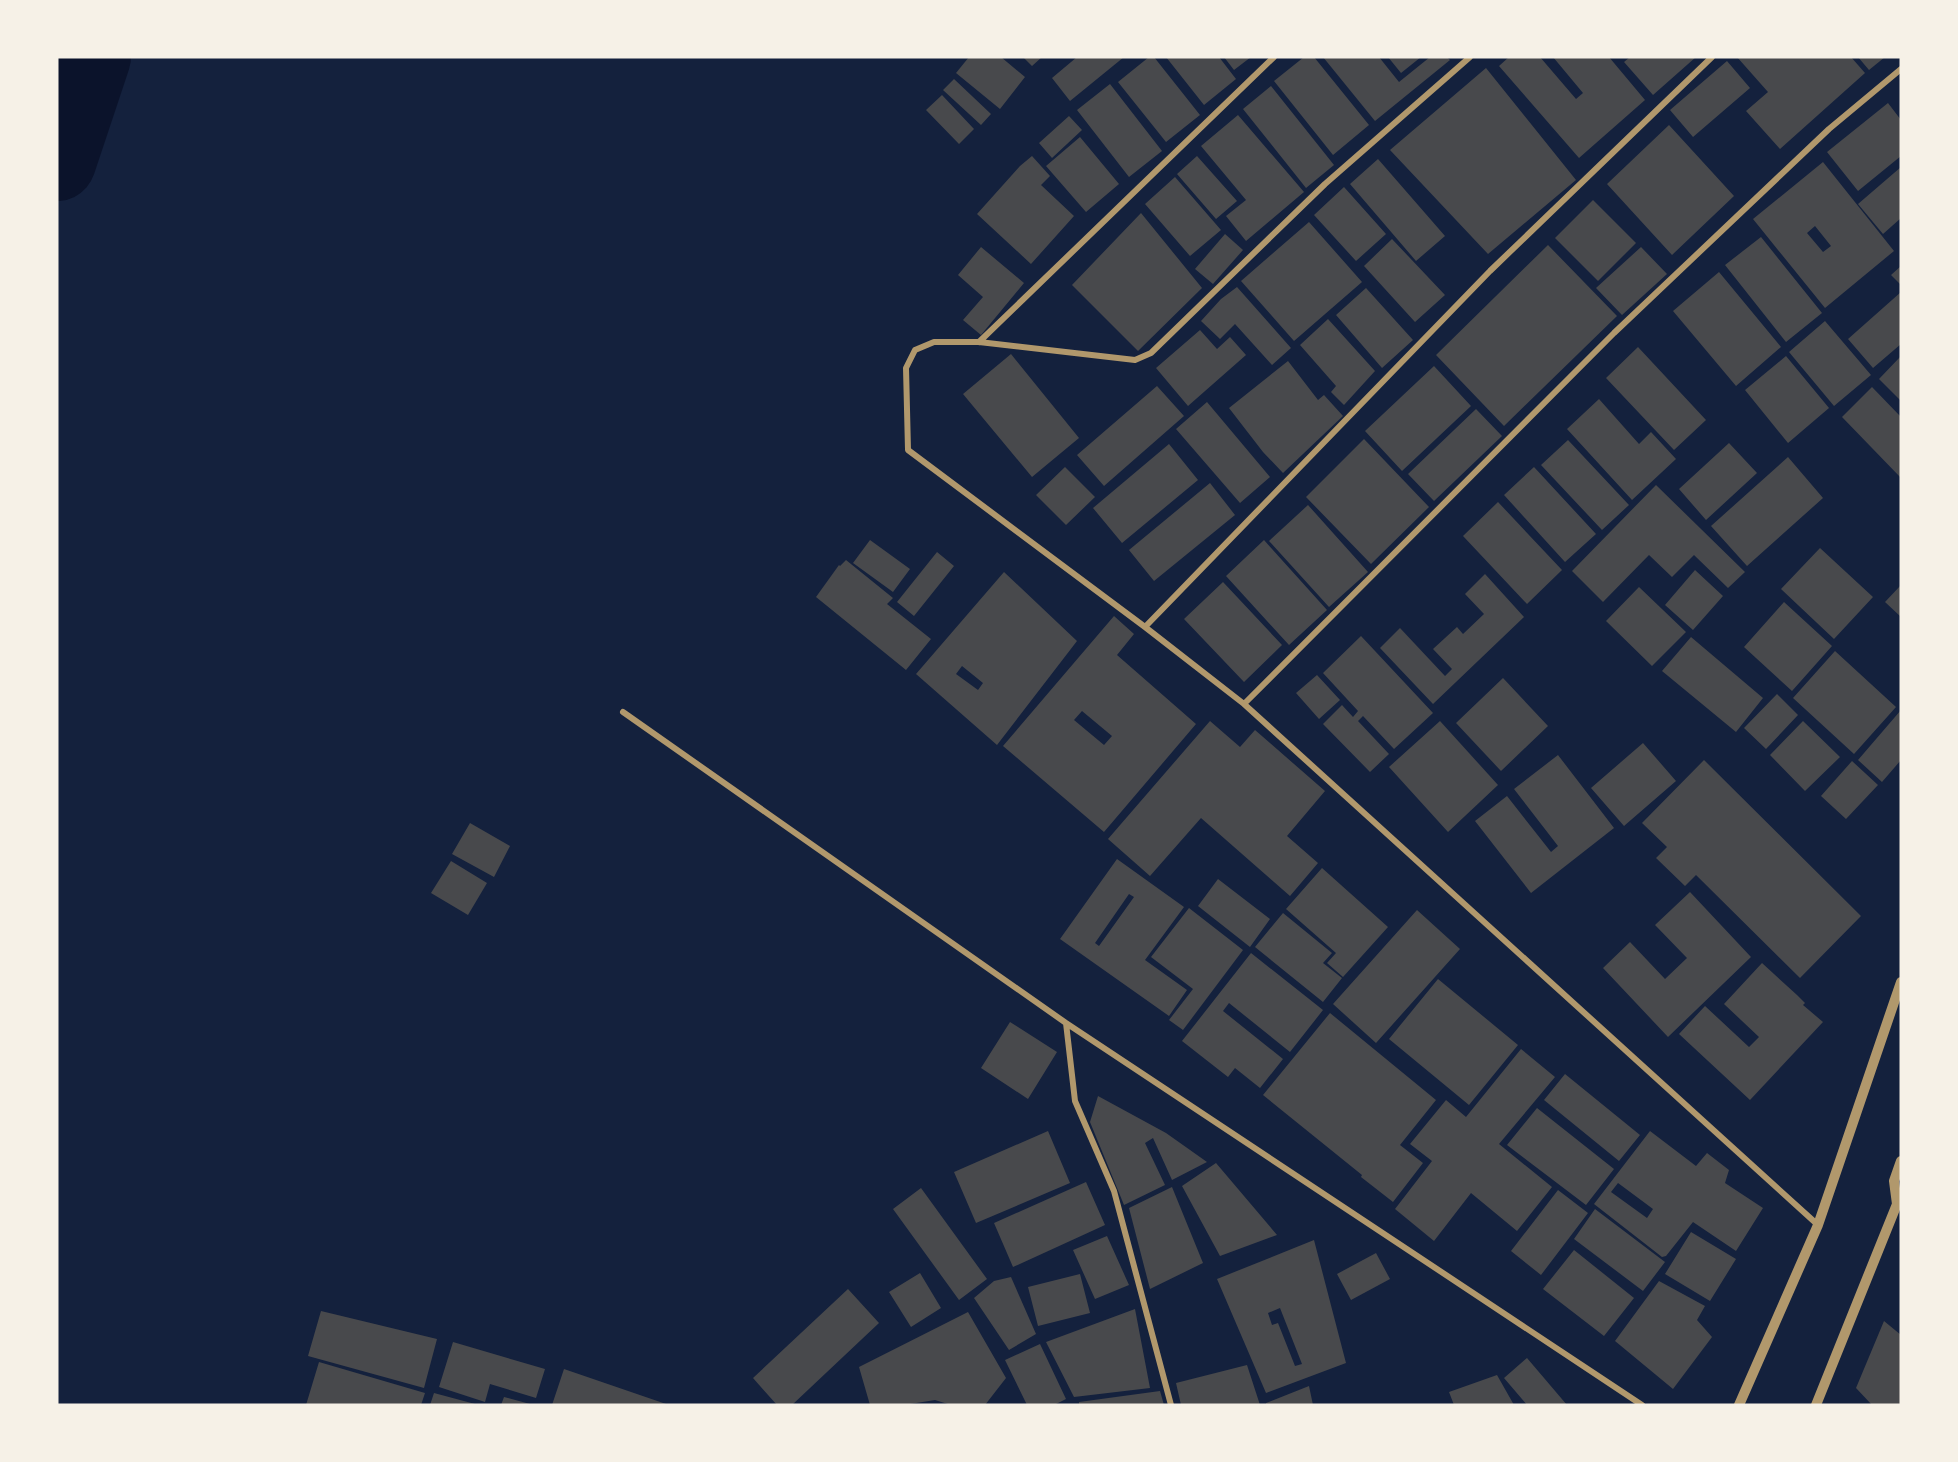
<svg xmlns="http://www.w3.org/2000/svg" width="1958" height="1462" viewBox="0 0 1958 1462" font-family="'PT Sans Narrow',sans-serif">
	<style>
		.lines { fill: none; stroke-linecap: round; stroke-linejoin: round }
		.river { stroke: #0b132b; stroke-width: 78 }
		.building { fill: #48494c; fill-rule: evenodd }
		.minor { stroke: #b1986c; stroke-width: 6 }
		.tertiary { stroke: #b1986c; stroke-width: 10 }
	</style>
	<rect width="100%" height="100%" fill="#14213d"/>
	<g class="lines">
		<path class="river" d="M57,162l35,-105"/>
	</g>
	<path class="building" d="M969,57h32l24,20 -25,32 -44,-36z
		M1023,57h19l-10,9z
		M1077,57h47l-54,44 -18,-23z
		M1149,57h5l46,58 -34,27 -48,-60z
		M1166,57h53l17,22 -32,26z
		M1224,57h27l-17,13z
		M1304,57h10l55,68 -36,30 -59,-74z
		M1323,57h56l20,25 31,-25h17l3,3 -75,61z
		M1388,57h33l-20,16z
		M1509,57h31l36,42 7,-6 -30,-36h56l36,43 -66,58 -80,-92z
		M1630,57h66l-43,38 -29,-33z
		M1737,57h114l14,16 -85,76 -34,-38 22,-19z
		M1858,57h27l-16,13z
		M1727,61l23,27 -57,49 -23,-27z
		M1486,68l90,112 -88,74 -98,-104z
		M954,79l37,35 -10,11 -38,-35z
		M1110,84l52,67 -33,26 -52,-67z
		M1271,86l63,79 -28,23 -63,-79z
		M942,95l32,34 -15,15 -33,-34z
		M1888,103l13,17v36l-43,35 -31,-39z
		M1238,115l66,77 -58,49 -20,-25 20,-16 -45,-54z
		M1069,116l13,14 -30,28 -13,-15z
		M1669,125l65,71 -62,59 -65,-71z
		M1080,137l39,47 -33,28 -40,-46z
		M1032,156l18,20 -9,9 33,31 -43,48 -54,-50 43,-48z
		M1197,156l40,45 -21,18 -39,-45z
		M1378,159l67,77 -29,25 -66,-77z
		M1823,162l71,89 -69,57 -72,-89zM1815,226l16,20 -8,6 -16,-19z
		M1901,167v51l-18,16 -25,-30z
		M1175,177l46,53 -31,26 -45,-52z
		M1344,187l42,47 -30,27 -42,-46z
		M1593,200l43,43 -38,38 -43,-43z
		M1141,213l61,75 -64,63 -66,-66z
		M1309,222l53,60 -68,59 -53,-60z
		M1225,234l18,16 -30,34 -18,-15z
		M1761,237l61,76 -36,29 -61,-77z
		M1392,239l53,56 -30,27 -51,-56z
		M1548,245l69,71 -113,110 -68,-71z
		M981,247l43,36 -43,52 -18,-15 20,-23 -25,-22z
		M1641,247l26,27 -45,41 -26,-27z
		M1901,266v19l-10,-10z
		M1719,272l62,75 -45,39 -63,-75z
		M1237,287l54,61 -19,17 -37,-41 -15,15 -19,-18 20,-22z
		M1366,288l47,52 -31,28 -46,-53z
		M1901,292v52l-28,24 -25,-29z
		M1328,319l47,52 -31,34 -13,-13 5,-6 -36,-41z
		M1825,321l46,54 -37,31 -45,-54z
		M1200,330l17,19 13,-12 16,18 -58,51 -32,-38z
		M1638,347l68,73 -32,30 -68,-72z
		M1011,354l68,84 -47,39 -69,-83z
		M1786,356l43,52 -41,35 -43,-53z
		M1901,356v45l-22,-22z
		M1288,361l30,39 6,-5 19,21 -60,57 -20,-21 -34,-44z
		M1434,366l37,40 -69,65 -37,-40z
		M1157,386l27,30 -80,70 -27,-31z
		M1872,387l29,30v61l-59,-61z
		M1599,399l40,45 12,-12 25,27 -44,41 -65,-71z
		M1207,402l63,75 -30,26 -64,-74z
		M1476,409l26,27 -68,65 -26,-27z
		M1364,439l65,68 -58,57 -65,-67z
		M1568,440l61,65 -27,25 -61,-65z
		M1729,443l28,30 -51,47 -27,-31z
		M1169,444l29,36 -76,63 -29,-35z
		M1788,457l35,41 -76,68 -36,-40z
		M1065,467l30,30 -29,28 -30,-30z
		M1534,467l62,67 -31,28 -61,-67z
		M1210,483l25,32 -81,66 -25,-31z
		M1656,485l89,87 -17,16 -34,-33 -22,22 -23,-22 -46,47 -31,-31z
		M1498,502l64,68 -35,34 -64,-68z
		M1308,505l60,67 -39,35 -60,-66z
		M870,540l40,29 -17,23 -40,-29z
		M1264,540l63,70 -38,35 -63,-69z
		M1820,548l53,49 -39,42 -53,-50z
		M937,552l17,14 -40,50 -17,-14z
		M846,560l47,38 -6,6 44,35 -25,31 -90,-73 23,-32 1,1z
		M1695,570l28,26 -30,34 -28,-25z
		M1004,572l73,69 -80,104 -81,-71zM962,666l21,17 -5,7 -22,-16z
		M1485,574l39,43 -91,87 -53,-56 20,-20 45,48 7,-7 -19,-20 24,-22 6,7 21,-20 -19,-20z
		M1223,582l59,63 -38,37 -60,-63z
		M1901,585v32l-16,-15z
		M1639,587l47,45 -34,34 -46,-45z
		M1784,602l48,44 -40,45 -48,-44z
		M1114,616l20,18 -17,21 79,69 -92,108 -101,-86zM1082,711l30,25 -8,9 -30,-25z
		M1361,636l72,77 -39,36 -31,-33 -5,5 31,33 -19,18 -47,-48 19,-19 11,12 5,-6 -35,-38z
		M1691,637l72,61 -27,34 -74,-61z
		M1835,651l61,56 -42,47 -61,-56z
		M1317,675l23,25 -21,19 -23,-26z
		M1503,678l45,48 -47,45 -45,-48z
		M1777,694l21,21 -32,34 -22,-21z
		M1901,710v50l-19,22 -24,-22z
		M1210,721l30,26 15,-17 70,61 -38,45 31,27 -28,33 -89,-78 -51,58 -42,-37z
		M1440,721l58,64 -50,47 -59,-65z
		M1803,721l37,36 -35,34 -35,-36z
		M1643,743l33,38 -52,45 -33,-38z
		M1558,755l56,73 -83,65 -56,-72 32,-25 44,56 7,-6 -44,-57z
		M1704,760l157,156 -61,62 -104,-103 -11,11 -29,-28 11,-11 -25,-24z
		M1852,761l26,24 -32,34 -25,-23z
		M470,823l40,23 -16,31 -42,-23z
		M1117,859l67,48 -39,53 42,30 -18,26 -109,-77zM1129,894l5,3 -35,49 -4,-3z
		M451,861l36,22 -19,32 -37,-22z
		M1322,868l66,59 -45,50 -16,-14 9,-10 -50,-44z
		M1218,879l52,40 -20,28 -52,-41z
		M1690,892l61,65 -83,80 -65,-69 27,-26 35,37 22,-21 -32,-33z
		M1189,908l54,42 -60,80 -14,-10 24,-31 -42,-32z
		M1417,910l43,39 -84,94 -43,-39z
		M1283,913l49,40 -9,10 19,15 -19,24 -68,-55z
		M1251,953l72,57 -33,42 -61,-49 -6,8 60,48 -23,29 -25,-20 -7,9 -46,-36z
		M1762,963l35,32 8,8 -2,2 20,17 -73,78 -71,-66 26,-28 44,41 10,-10 -35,-33z
		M1438,979l80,66 -49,60 -80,-66z
		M1330,1013l106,87 -36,45 23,18 -30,39 -32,-25 1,-2 -99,-80z
		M1010,1022l47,30 -29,47 -47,-31z
		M1521,1049l34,28 -56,67 53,43 -35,44 -46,-38 -37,48 -39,-32 37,-48 -22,-17 36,-44 20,17z
		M1565,1074l75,61 -21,26 -75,-61z
		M1098,1096l68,37 41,29 -35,18 -19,-42 -8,5 20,42 -41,20 -34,-83z
		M1537,1108l77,61 -28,36 -79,-60z
		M1048,1131l22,52 -94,40 -22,-51z
		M1650,1131l46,35 11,-13 22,17 -4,13 38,25 -27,43 -43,-29 -27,34 -4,1 -68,-53zM1618,1183l35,26 -6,9 -36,-26z
		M1216,1163l61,72 -57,21 -38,-70z
		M1086,1182l19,43 -92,42 -19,-44z
		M1172,1187l31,76 -53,26 -21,-81z
		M921,1188l66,91 -28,21 -66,-91z
		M1558,1190l30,23 -47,62 -30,-24z
		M1595,1209l70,53 -22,29 -69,-52z
		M1691,1232l45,27 -26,42 -45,-27z
		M1107,1236l22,49 -34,14 -22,-49z
		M1314,1240l32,123 -80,30 -49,-114zM1280,1308l22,56 -7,2 -17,-43 -6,2 -4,-12z
		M1574,1250l60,48 -30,38 -61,-47z
		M1376,1253l14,26 -39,21 -14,-26z
		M920,1273l21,35 -30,19 -22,-35z
		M1080,1274l10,39 -52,13 -10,-39z
		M1011,1277l25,57 -27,16 -35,-52 20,-17z
		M1659,1281l46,25 -8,14 15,17 -39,52 -58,-48z
		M848,1289l31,34 -87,82h-15l-24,-27z
		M1135,1309l15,79 -76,9 -28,-55z
		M321,1311l116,28 -13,49 -116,-32z
		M968,1312l38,66 -21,27h-34l-16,-5 -31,5h-34l-11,-38z
		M1884,1321l17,14v70h-29l-16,-17z
		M453,1342l92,27 -9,29 -46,-14 -5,18 -46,-15z
		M1040,1344l26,55 -12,6h-27l-22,-45z
		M1527,1358l40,47h-40l-23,-27z
		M319,1362l106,31 -4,12h-115z
		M1247,1365l13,40h-79l-5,-22z
		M564,1369l105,36h-117z
		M1497,1375l17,30h-60l-5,-13z
		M1309,1386l4,19h-47v-2z
		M1160,1391l4,14h-85v-3z
		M434,1393l41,11 -1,1h-44z
		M504,1397l26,7v1h-29z"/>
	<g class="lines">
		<path class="minor" d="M1470,57l-145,127 -174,169 -16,7 -156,-18h-45l-19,8 -9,18 2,82 237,177 99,77 574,521
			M979,342l295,-285
			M1145,627l345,-356 222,-214
			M1244,704l370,-371 215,-204 72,-60
			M623,712l443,311 576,382
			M1066,1023l9,78 39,90 57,214"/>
		<path class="tertiary" d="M1739,1405l79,-180 83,-243
			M1816,1405l81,-201 -3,-23 7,-20"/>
	</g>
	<rect width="1958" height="1462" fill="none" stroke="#f6f1e7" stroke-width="117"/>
</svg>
